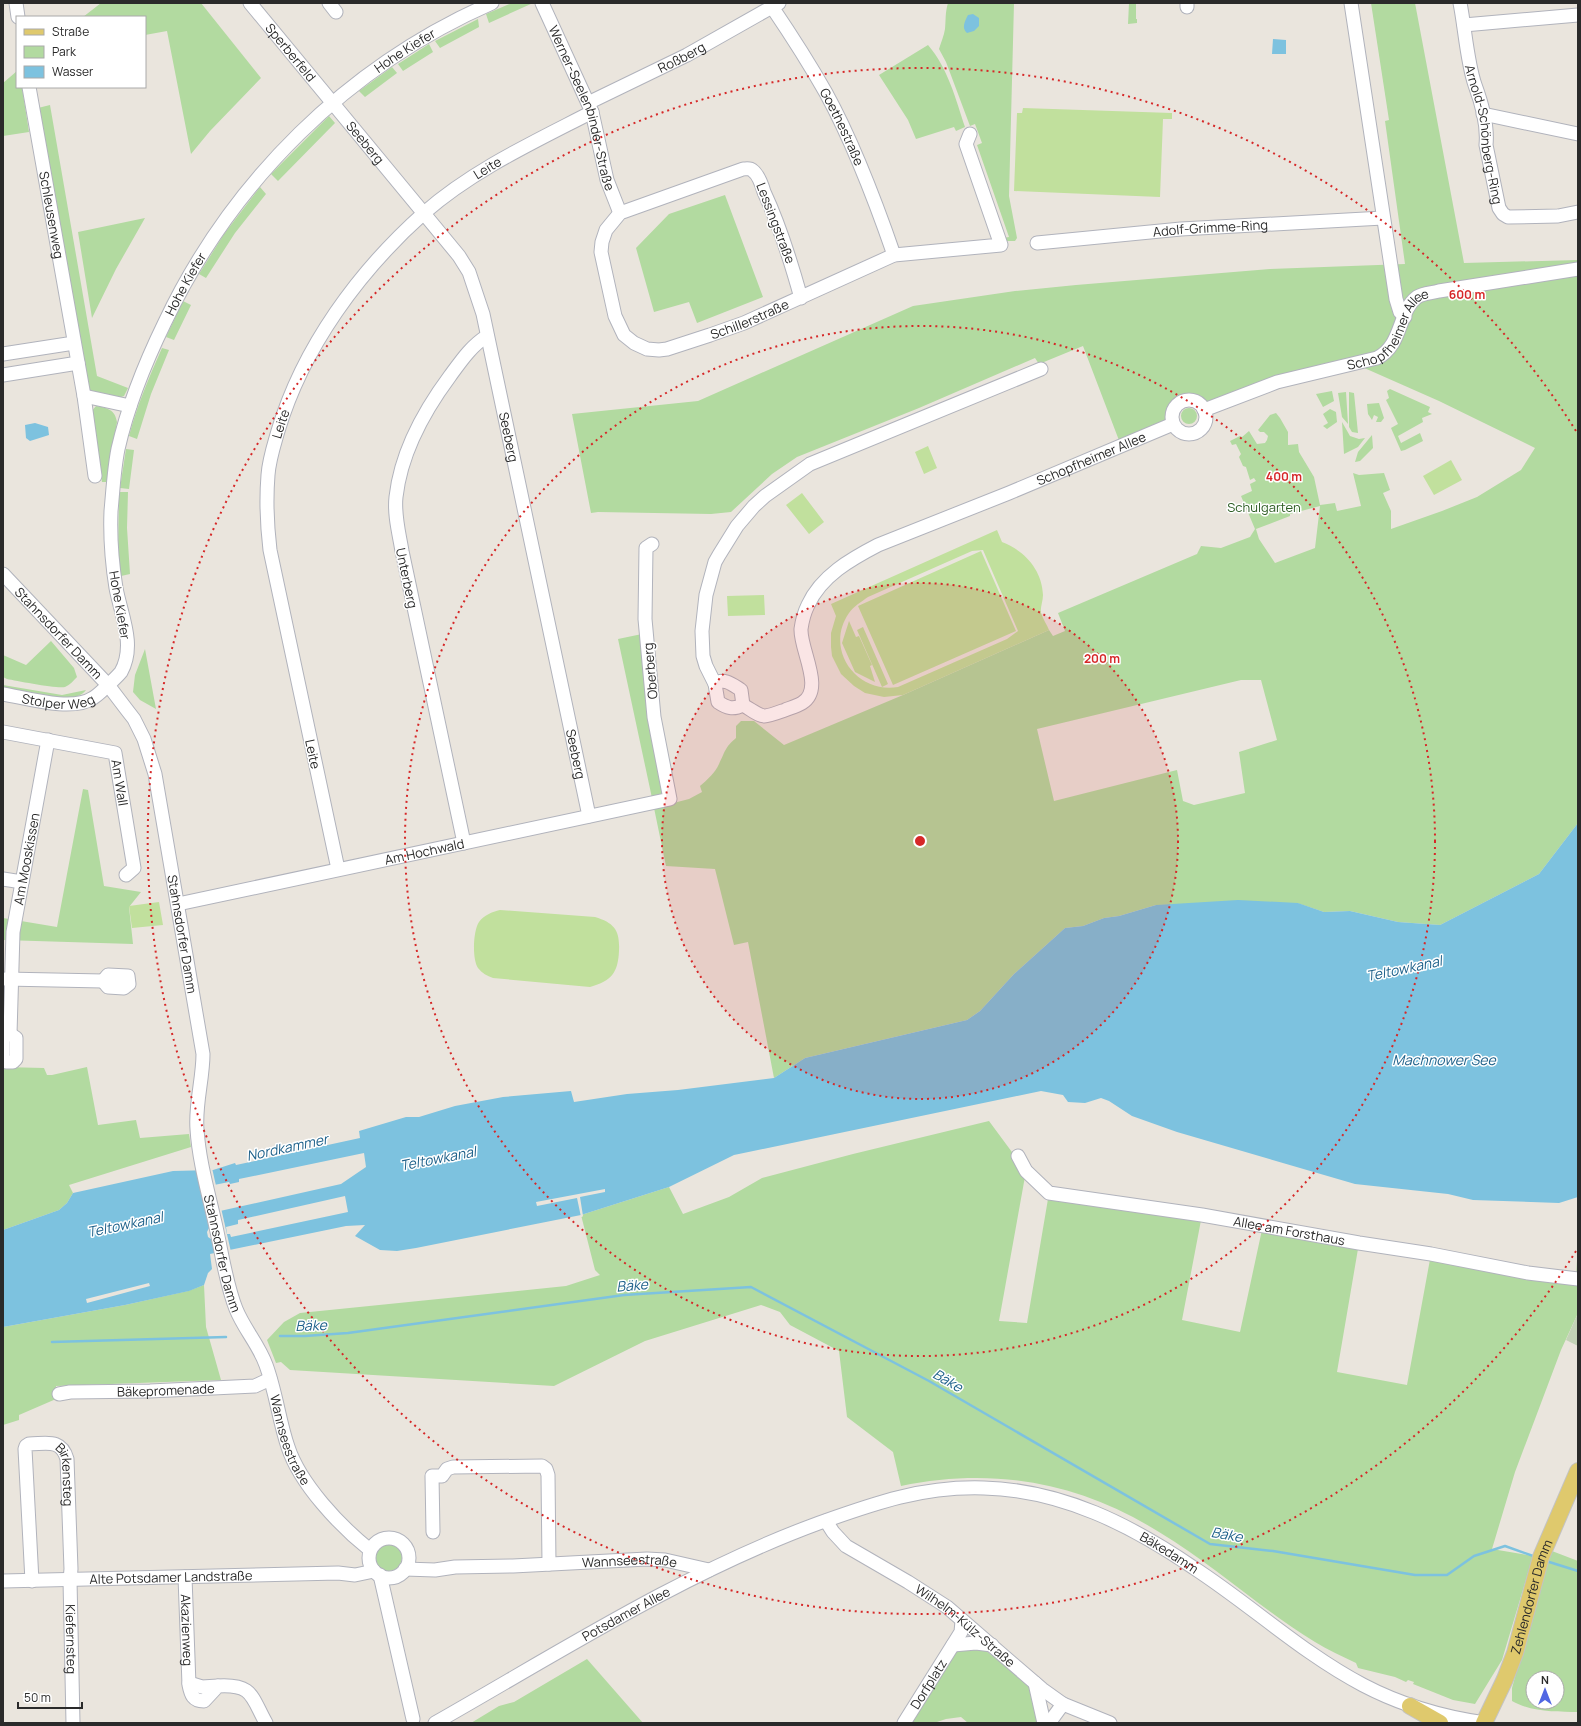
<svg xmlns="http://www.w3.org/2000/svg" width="1581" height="1726" viewBox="0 0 1581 1726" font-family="Manrope,sans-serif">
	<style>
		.green { fill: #b2daa0; fill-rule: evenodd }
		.cemetery { fill: #c3d2b7 }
		.pitch { fill: #c1e09d; fill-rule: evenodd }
		.water { fill: #7dc2df; fill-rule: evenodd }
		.pier { fill: #eae5dd }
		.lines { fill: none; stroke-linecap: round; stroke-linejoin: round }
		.stream { stroke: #7dc2df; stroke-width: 2.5 }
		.minor-casing { stroke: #b1b3bc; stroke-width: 15 }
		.major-casing { stroke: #c3c3c3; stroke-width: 18 }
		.minor { stroke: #fff; stroke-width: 13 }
		.major { stroke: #dfc96d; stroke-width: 16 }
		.ring { fill: none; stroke: #d62828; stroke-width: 2; stroke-dasharray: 2 4 }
		.labels { text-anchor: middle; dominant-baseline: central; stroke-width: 3; stroke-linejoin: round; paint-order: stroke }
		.street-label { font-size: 13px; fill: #2a2a2a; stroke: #fff }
		.park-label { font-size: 13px; fill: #2d5d23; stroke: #fff }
		.water-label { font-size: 14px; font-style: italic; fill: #1e618a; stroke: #fff }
		.centre { fill: #d62828; stroke: #fff; stroke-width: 2 }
		.ring-label { font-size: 12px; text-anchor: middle; font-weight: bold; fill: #d62828; stroke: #fff; stroke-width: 3; stroke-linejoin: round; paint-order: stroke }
	</style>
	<rect width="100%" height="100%" fill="#eae5dd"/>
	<path class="green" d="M101,3h100l60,75 -51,53 -19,23 -24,-123 -22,4v-18h-62z
		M512,3h21l-44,20 -3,-9z
		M948,3h66l-5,193 8,42 -2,3h-11l-1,-3 6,-1 -32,-92 5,-2 -7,-19 -5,2 -24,-64 -7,-13c2,-7 5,-13 6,-20 1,-10 0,-16 3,-26z
		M1129,3h7v16h1v4l-9,1z
		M1371,3h44l49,260 114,-3v563l-39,51 -99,51 -42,-3 -48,-11 -26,1 -27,-9 -141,2 -37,11 -15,2 -21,8 -18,2 -51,46 -34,37 -13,9 -162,38 -31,20 -26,-136 -14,3 -19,-76 -49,-3 -12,-58 35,-9 13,-7 -2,-6c8,-7 15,-13 19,-22 6,-12 6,-17 17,-26v-12l5,-5h13l30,24 119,-50 146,-65 4,6 12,-5 -7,-18 139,-59 4,-8 20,2 29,-11 5,-8 -14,-33 11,-5 -2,-7 6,-3 -2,-3 -4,2 -4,-13 -3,-1 -4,-9 2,-3 -5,-10 -4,1 -2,-4 10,-5 2,1 7,-6 8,13 8,-1 2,-3 1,-4 -4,-4h-4l-2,-2 12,-15 6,-2 4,5 8,14v13l10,-1 1,8 15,25 6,28 15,-2 2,8 24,-5 -8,-33 6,2 25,-2 6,17 -7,3 8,18v18l51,-18 35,-14 44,-27 14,-22 -96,-47 -86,-38 -152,42c-13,-10 -29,-3 -29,14l-52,24 -37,-97 -44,18 -4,-6 -116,50 -122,49 -25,17 -41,38 -20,2 -113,-2 -7,1 -19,-99 126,-13 215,-95 102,-15 61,-6 194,-16 135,-5 -20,-143 4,-1zM1320,506l-5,42 -40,15 -16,-24 -3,-10 34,-13v-2zM1241,680h20l16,60 -38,12 6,41 -51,12 -11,-4 -6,-31 -123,31 -17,-72z
		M478,19l1,8 -39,21 -5,-7z
		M429,44l4,8 -30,19 -5,-7z
		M928,45c20,23 28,55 37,82l-9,4 -2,-4 -38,12 -8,-19 -29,-45z
		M392,67l5,6 -32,24 -6,-6z
		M17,71v16h5l7,45 -26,4v-53z
		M50,105l47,271 31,12 -4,8 -6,2 -28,-7 -6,-11 -46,-272z
		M329,116l6,7 -57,58 -7,-7z
		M260,187l6,7 -31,39 -29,45 -7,-4 25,-40z
		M725,195l38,102 -66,26 -8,-21 -35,10 -18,-64 33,-34z
		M145,218l-29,51 -24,49 -14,-86z
		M183,301l8,4 -17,35 -8,-3z
		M162,348l7,2 -18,44 -14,45 -8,-3c8,-30 20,-59 33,-88z
		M1390,389l40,18 -2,5 4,2 -10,4 1,4 -25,14 3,7 19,-10 3,8 -18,9 -4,1 -10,-23 7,-4 -12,-24 3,-2 -2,-7z
		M1332,391l2,10 -11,6 -7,-13z
		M1346,392l2,32 -6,-7 -4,-24z
		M1349,392l5,1 4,40 -6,-1 -3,-5z
		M1379,403l5,15 -3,4h-5l2,-5 -4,-2 -2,5 -4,-6 -1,-10z
		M96,406c11,2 19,3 21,16l-10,60h-5l-11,-70z
		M1181 416a8 8 0 1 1 16 0a8 8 0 1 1-16 0Z
		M1330,409l6,3 1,10 -10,7 -4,-3 5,-3 -5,-9z
		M1342,422l8,14 9,3 6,-1 -7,9 -14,7z
		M1372,435l1,13 -13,13 -5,1 3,-10z
		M126,449l8,1 -5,39 -9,-1z
		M119,492h9l-1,36 3,46 -9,2 -3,-23z
		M642,634l21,159 -11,5 -34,-159z
		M51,641l23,27 3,9c-3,3 -7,8 -12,10 -7,2 -48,-6 -58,-8l-4,-2v-22l23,10z
		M145,649l11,60 -16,-9 -7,-8 2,-17z
		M3,685l59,10 24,-5c-11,17 -65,2 -83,-1z
		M83,789l5,1 16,96 37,6 -12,15 4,37 -130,-4v-22l54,9z
		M3,1067l41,1 3,7h5l35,-8 11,58 38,-5 4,18 49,-4 2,13 -122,38 4,8 -6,10 -8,7 -56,20z
		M989,1121l37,50 -27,150 28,2 22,-130 153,22 -20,105 58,12 23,-107 96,18 -22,129 70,13 24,-131 145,25 2,-37v71l-17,37 -46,122 -23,77 41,7 -31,104 -27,44 -22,-4 -40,-16 1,-2 -6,-2 -2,2 -11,-5 -37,-9 -2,-5c-14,-7 -28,-13 -41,-21 -54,-33 -101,-77 -156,-110 -80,-50 -165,-65 -258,-46l-8,-34 -46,-35 -8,-66 -49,-26 -10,-13 -19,-7 -116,36 -91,45 -264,-16 -9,-8 -5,1 -9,-23 17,-18 16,-9 266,-27 34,-11 -5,-5 -14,-55 88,-28 14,27 46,-17 33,-19 91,-24z
		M204,1285l2,42 15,53 -165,6v13l-37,16v5l-16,5v-98l122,-22 63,-14z
		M374 1557a14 14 0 1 1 28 0a14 14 0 1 1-28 0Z
		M1552,1551l26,10v151c-21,0 -47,0 -66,-11v-13l36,-129zM1533,1678h24v24h-24z
		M982,1648l48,36 8,39h-70l-7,-6 -15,2 -12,4h-25l46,-72z
		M587,1659l56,64h-172l28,-17 15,-4z"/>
	<path class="cemetery" d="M1578,1313v33l-12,-6z"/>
	<path class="pitch" d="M1023,108l149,5v6h-9l-3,78 -146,-6 3,-78h5z
		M928,446l9,22 -13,6 -9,-22z
		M1451,460l11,20 -28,15 -11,-19z
		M802,493l22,29 -15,12 -23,-29z
		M997,530l5,12c23,9 40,28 41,53 0,6 -3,13 -2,18 2,6 6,12 8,17l-146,65 -19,2 -19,-4 -11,-7 -13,-12 -9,-18 -1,-9v-14l5,-17 -5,-12zM983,550l35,81 -11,8 -109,48c-42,7 -74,-38 -49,-74 5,-7 12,-11 19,-16l104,-46z
		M981,551l35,80 -123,54 -35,-79z
		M764,595l1,20 -37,1 -1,-20z
		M849,621l7,16 3,-1 13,29 -2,1 5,16 -20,-10 -13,-29z
		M863,627l25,57 -6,3 -25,-57z
		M159,902l4,23 -31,3 -3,-22z
		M500,910l95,7c20,6 25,14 24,34 -1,21 -7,30 -29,36l-97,-9c-6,-2 -11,-5 -15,-10 -6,-9 -5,-37 1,-46 5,-7 13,-10 21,-12z"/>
	<path class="water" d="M973,14l6,4v8l-5,5 -7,2c-6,-5 -2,-12 1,-18z
		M1273,39l13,1v14h-14z
		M35,423l13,4 1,8 -19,6 -4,-3 -1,-13z
		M1578,823v374l-19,6 -86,-3 -25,-6 -93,-10 -178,-52 -45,-16 -23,-15 -8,-3 -16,5 -17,-1 -5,-7 -22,-4 -307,64 -65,32 -88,28 -165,33 -19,3 -17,-1 -25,-14 10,-11 -19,1 -136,28 2,15 -4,4 -4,12 -15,6 -64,14 -122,22v-97l56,-20 8,-7 6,-10 100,-22 40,-1 22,-7 1,2 124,-27 -1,-7 47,-14h13l36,-11 48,-9 68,-6 3,11 53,-8 51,-4 96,-12 31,-20 162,-38 13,-9 34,-37 51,-46 18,-2 21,-8 15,-2 37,-11 82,-5 60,3 26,9 26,-1 48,11 42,3 99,-51zM364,1153l2,14 -25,17 -121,27 -6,-26 15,-3 1,2 9,-2v-3zM345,1196l3,16 -117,25 -1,-3h-3l-1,-7 12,-3v-4z"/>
	<path class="pier" d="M212,1168l19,84 -16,3 -4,-16 -3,-2 -1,-5 2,-4 -13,-59z
		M605,1189v3l-25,5 3,19 -1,1h-1l-4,-19 -40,8 -1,-4z
		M149,1283l1,3 -63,17 -1,-4z"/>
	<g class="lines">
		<path class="stream" d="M280,1336h25l43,-3 276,-38 127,-8 178,94 281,163 63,7 142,24h32l27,-19 31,-10 31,11
			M52,1342l174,-5
			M1546,1561l32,10"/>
		<g class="minor-casing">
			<g id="minor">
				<path d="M16,3l2,14"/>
				<path id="s1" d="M250,3l209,253 10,16 14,42 106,502"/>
				<path d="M329,3l7,9"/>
				<path id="s2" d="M542,3l50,109 15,68 13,33"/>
				<path d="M1351,3l45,296 4,13 5,5"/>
				<path id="s3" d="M1460,3c5,25 7,59 15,82 7,19 13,40 11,60l13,63 4,6 5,3 50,-1 20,-4"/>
				<path id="s4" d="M772,7c19,28 37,56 54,86 28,51 49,107 68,162"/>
				<path d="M1187,7v-4"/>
				<path d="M1464,25l114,-10"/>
				<path id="s5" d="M29,87l55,309 11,80"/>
				<path id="s6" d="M588,103l99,-48 92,-52"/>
				<path d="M1483,114l95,20"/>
				<path id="s7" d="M1037,243l144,-14 202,-11"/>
				<path id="s8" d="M801,298c-10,-36 -21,-72 -37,-106 -2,-7 -6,-18 -12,-22 -2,-2 -6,-1 -9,-1l-123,44 -14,17 -4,12 -1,10 14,64 9,19 10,8 13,6 12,1 8,-1 43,-14 34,-12 150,-68 107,-10 -35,-101 4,-10"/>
				<path d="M3,354l71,-11"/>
				<path id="s9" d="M1041,369l-231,95 -45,32 -11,10 -17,20 -18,29 -4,7 -9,33 -4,36 1,25 3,10 9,18 3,18c9,6 15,8 25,3 22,13 17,14 42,5 5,-2 12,-4 17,-7 23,-14 -2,-53 -1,-74 1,-7 4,-18 7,-24 13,-29 43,-46 70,-60l131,-52 164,-69"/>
				<path d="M3,375l75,-12"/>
				<path d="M84,396l46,10"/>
				<circle cx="1189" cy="417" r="17"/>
				<path id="s10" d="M1204,410l73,-28 100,-24c26,-13 21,-47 40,-61 6,-4 15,-4 22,-6l139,-22"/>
				<path id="s11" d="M3,574l105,111 19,25 7,9 10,20 11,35 48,280c0,25 -8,50 -6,75 2,33 12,66 19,98 6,27 10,57 20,82 8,20 23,36 30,56 10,27 13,56 22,82 12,37 52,79 82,103"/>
				<path d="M715,684c9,-7 18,1 26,6l2,15"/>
				<path id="s12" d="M3,694c24,4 69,18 90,4 5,-3 10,-8 14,-12 5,-5 10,-9 14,-14 15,-27 0,-57 -5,-84 -4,-25 -6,-52 -5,-77 2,-21 3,-42 7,-62 10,-44 27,-86 47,-127 67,-141 183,-256 327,-319"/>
				<path id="s13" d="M3,732l112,21 19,115 -8,7"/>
				<path d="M464,843l-62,-292c-3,-18 -8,-36 -6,-54 5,-45 28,-86 54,-121 11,-15 21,-30 37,-40"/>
				<path id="s14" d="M338,869l-68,-319c-3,-25 -4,-50 -2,-75 1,-15 6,-30 10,-44 25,-84 81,-160 146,-218 49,-43 110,-71 168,-101"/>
				<path d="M3,879l19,3"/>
				<path id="s15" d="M178,904l492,-105 -16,-82 -9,-98 1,-71 6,-4"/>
				<path d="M108,975l20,1 1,8 -5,4 -16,-1 -5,-6z"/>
				<path d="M5,979l98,2"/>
				<path id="s16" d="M3,1054v-17l7,-3 3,-102 35,-192"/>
				<path d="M3,1059l3,3h7l3,-3v-21l-6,-4"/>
				<path id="s17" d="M1018,1156l8,15 23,22 153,22 157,28 72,11 97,19 50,6"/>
				<path id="s18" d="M59,1394l11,-2 80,-1 105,-5 15,-7"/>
				<path id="s19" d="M826,1521l7,11 13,14 62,36 39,25 95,82 21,15 47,19"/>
				<path d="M433,1532l-1,-56h10l5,-7 6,-2 89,-1 4,3 2,6 1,89"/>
				<circle cx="389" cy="1558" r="20"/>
				<path id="s20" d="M405,1569l30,1 20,-3 58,-1 134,-7 18,1 44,10"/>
				<path d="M380,1575l33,144"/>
				<path id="s21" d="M185,1577l4,108c2,10 4,16 15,16l14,-15c35,-2 33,10 48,37"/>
				<path id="s22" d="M3,1581l335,-8 17,2 19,-4"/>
				<path id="s23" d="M32,1581l-7,-132 1,-3 3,-2c17,0 32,-6 38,15l4,110 -1,11 3,143"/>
				<path d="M953,1645l23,-2 16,2"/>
				<path d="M189,1683l13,4 16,-1"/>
				<path d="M1035,1683l9,40"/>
				<path id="s24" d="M435,1723c125,-71 248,-150 384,-200 56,-20 104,-37 165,-35 78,2 147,37 210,80 57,37 108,85 169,117 38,20 80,32 122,38"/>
				<path id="s25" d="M904,1723l57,-91 1,-11"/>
				<path d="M1049,1723l14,-19"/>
			</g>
		</g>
		<g class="major-casing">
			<g id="major">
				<path d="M1410,1706l30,17"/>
				<path id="s26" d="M1484,1723l21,-44 10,-26 26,-96 37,-86"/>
			</g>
		</g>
		<use href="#minor" class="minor"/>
		<use href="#major" class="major"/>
	</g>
	<circle cx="920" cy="841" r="258" fill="#d62828" fill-opacity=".12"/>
	<g class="ring">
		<circle cx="920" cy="841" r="258"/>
		<circle cx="920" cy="841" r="515"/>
		<path d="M1576 1251A773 773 0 1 1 1576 431"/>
	</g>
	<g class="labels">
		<g class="street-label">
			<text stroke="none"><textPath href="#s12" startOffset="859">Hohe Kiefer</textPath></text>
			<text stroke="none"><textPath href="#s1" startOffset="64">Sperberfeld</textPath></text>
			<text stroke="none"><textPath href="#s6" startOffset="104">Roßberg</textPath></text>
			<text stroke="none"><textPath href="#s2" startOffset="113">Werner-Seelenbinder-Straße</textPath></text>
			<text stroke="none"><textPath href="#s4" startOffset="139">Goethestraße</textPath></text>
			<text stroke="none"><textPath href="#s3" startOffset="134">Arnold-Schönberg-Ring</textPath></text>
			<text stroke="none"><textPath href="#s1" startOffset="181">Seeberg</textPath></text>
			<text stroke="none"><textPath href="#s14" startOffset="790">Leite</textPath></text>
			<text stroke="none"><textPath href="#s5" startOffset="130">Schleusenweg</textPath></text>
			<text transform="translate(776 223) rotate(69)">Lessingstraße</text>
			<text stroke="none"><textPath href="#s7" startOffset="174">Adolf-Grimme-Ring</textPath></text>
			<text stroke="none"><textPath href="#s12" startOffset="535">Hohe Kiefer</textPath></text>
			<text stroke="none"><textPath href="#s8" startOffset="544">Schillerstraße</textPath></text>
			<text stroke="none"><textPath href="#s10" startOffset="209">Schopfheimer Allee</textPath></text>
			<text stroke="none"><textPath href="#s14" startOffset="454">Leite</textPath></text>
			<text stroke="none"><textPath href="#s1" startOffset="517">Seeberg</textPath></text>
			<text stroke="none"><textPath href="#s9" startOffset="1051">Schopfheimer Allee</textPath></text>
			<text transform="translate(407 578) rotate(78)">Unterberg</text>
			<text transform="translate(120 605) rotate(80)">Hohe Kiefer</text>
			<text stroke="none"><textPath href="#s11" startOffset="81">Stahnsdorfer Damm</textPath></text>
			<text transform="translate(650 671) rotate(-95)">Oberberg</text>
			<text stroke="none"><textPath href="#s12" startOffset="56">Stolper Weg</textPath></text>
			<text transform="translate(313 754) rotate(78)">Leite</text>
			<text stroke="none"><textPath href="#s1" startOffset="841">Seeberg</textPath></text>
			<text stroke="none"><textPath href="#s13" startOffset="144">Am Wall</textPath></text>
			<text stroke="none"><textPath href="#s15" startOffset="252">Am Hochwald</textPath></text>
			<text stroke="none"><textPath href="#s16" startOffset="201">Am Mooskissen</textPath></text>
			<text stroke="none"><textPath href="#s11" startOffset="417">Stahnsdorfer Damm</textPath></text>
			<text stroke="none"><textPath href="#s17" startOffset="292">Allee am Forsthaus</textPath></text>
			<text stroke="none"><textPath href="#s11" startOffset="741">Stahnsdorfer Damm</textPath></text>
			<text stroke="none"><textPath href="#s18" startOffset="107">Bäkepromenade</textPath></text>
			<text stroke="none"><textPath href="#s11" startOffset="941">Wannseestraße</textPath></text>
			<text stroke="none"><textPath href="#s23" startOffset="200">Birkensteg</textPath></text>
			<text stroke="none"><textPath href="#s24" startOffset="802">Bäkedamm</textPath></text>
			<text stroke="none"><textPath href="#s20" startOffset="225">Wannseestraße</textPath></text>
			<text stroke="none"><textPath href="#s22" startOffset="168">Alte Potsdamer Landstraße</textPath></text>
			<text stroke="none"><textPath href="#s26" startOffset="135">Zehlendorfer Damm</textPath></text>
			<text stroke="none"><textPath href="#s24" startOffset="220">Potsdamer Allee</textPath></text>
			<text stroke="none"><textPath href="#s19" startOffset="176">Wilhelm-Külz-Straße</textPath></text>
			<text stroke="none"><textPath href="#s21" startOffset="53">Akazienweg</textPath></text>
			<text stroke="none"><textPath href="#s23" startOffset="365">Kiefernsteg</textPath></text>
			<text stroke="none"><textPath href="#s25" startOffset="46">Dorfplatz</textPath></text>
		</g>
		<g class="park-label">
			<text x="1264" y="507">Schulgarten</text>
		</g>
		<g class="water-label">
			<text transform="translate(1404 968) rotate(-12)">Teltowkanal</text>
			<text x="1444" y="1059">Machnower See</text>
			<text transform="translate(287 1147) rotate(-12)">Nordkammer</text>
			<text transform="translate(438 1158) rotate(-11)">Teltowkanal</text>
			<text transform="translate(125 1224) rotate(-12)">Teltowkanal</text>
			<text transform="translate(632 1285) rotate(-5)">Bäke</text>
			<text transform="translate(311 1325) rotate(-2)">Bäke</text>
			<text transform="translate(948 1380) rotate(30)">Bäke</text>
			<text transform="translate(1227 1534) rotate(10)">Bäke</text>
		</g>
	</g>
	<circle cx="920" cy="841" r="6" class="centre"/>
	<g class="ring-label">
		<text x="1467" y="299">600 m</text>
		<text x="1284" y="481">400 m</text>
		<text x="1102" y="663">200 m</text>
	</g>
	<rect width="1581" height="1726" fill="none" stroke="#2a2a2a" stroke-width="8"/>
	<rect x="16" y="16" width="130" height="72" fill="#ffffff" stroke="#aaaaaa"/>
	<rect x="24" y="29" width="20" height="6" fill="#dfc96d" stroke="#aaaaaa"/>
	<text x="52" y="36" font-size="12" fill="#2a2a2a">Straße</text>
	<rect x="24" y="46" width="20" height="12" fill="#b2daa0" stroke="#aaaaaa"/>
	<text x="52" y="56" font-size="12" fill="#2a2a2a">Park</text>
	<rect x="24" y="66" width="20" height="12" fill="#7dc2df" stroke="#aaaaaa"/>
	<text x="52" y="76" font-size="12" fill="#2a2a2a">Wasser</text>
	<g transform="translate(1545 1690)"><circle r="19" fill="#ffffff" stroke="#aaaaaa"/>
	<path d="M0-3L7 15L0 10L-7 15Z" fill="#5167e3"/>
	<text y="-6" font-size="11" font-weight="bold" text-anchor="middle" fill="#2a2a2a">N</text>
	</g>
	<path d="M18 1702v6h64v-6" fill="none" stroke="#2a2a2a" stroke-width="2"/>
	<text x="24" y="1702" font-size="12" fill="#2a2a2a" stroke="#ffffff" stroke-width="3" paint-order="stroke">50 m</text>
</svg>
